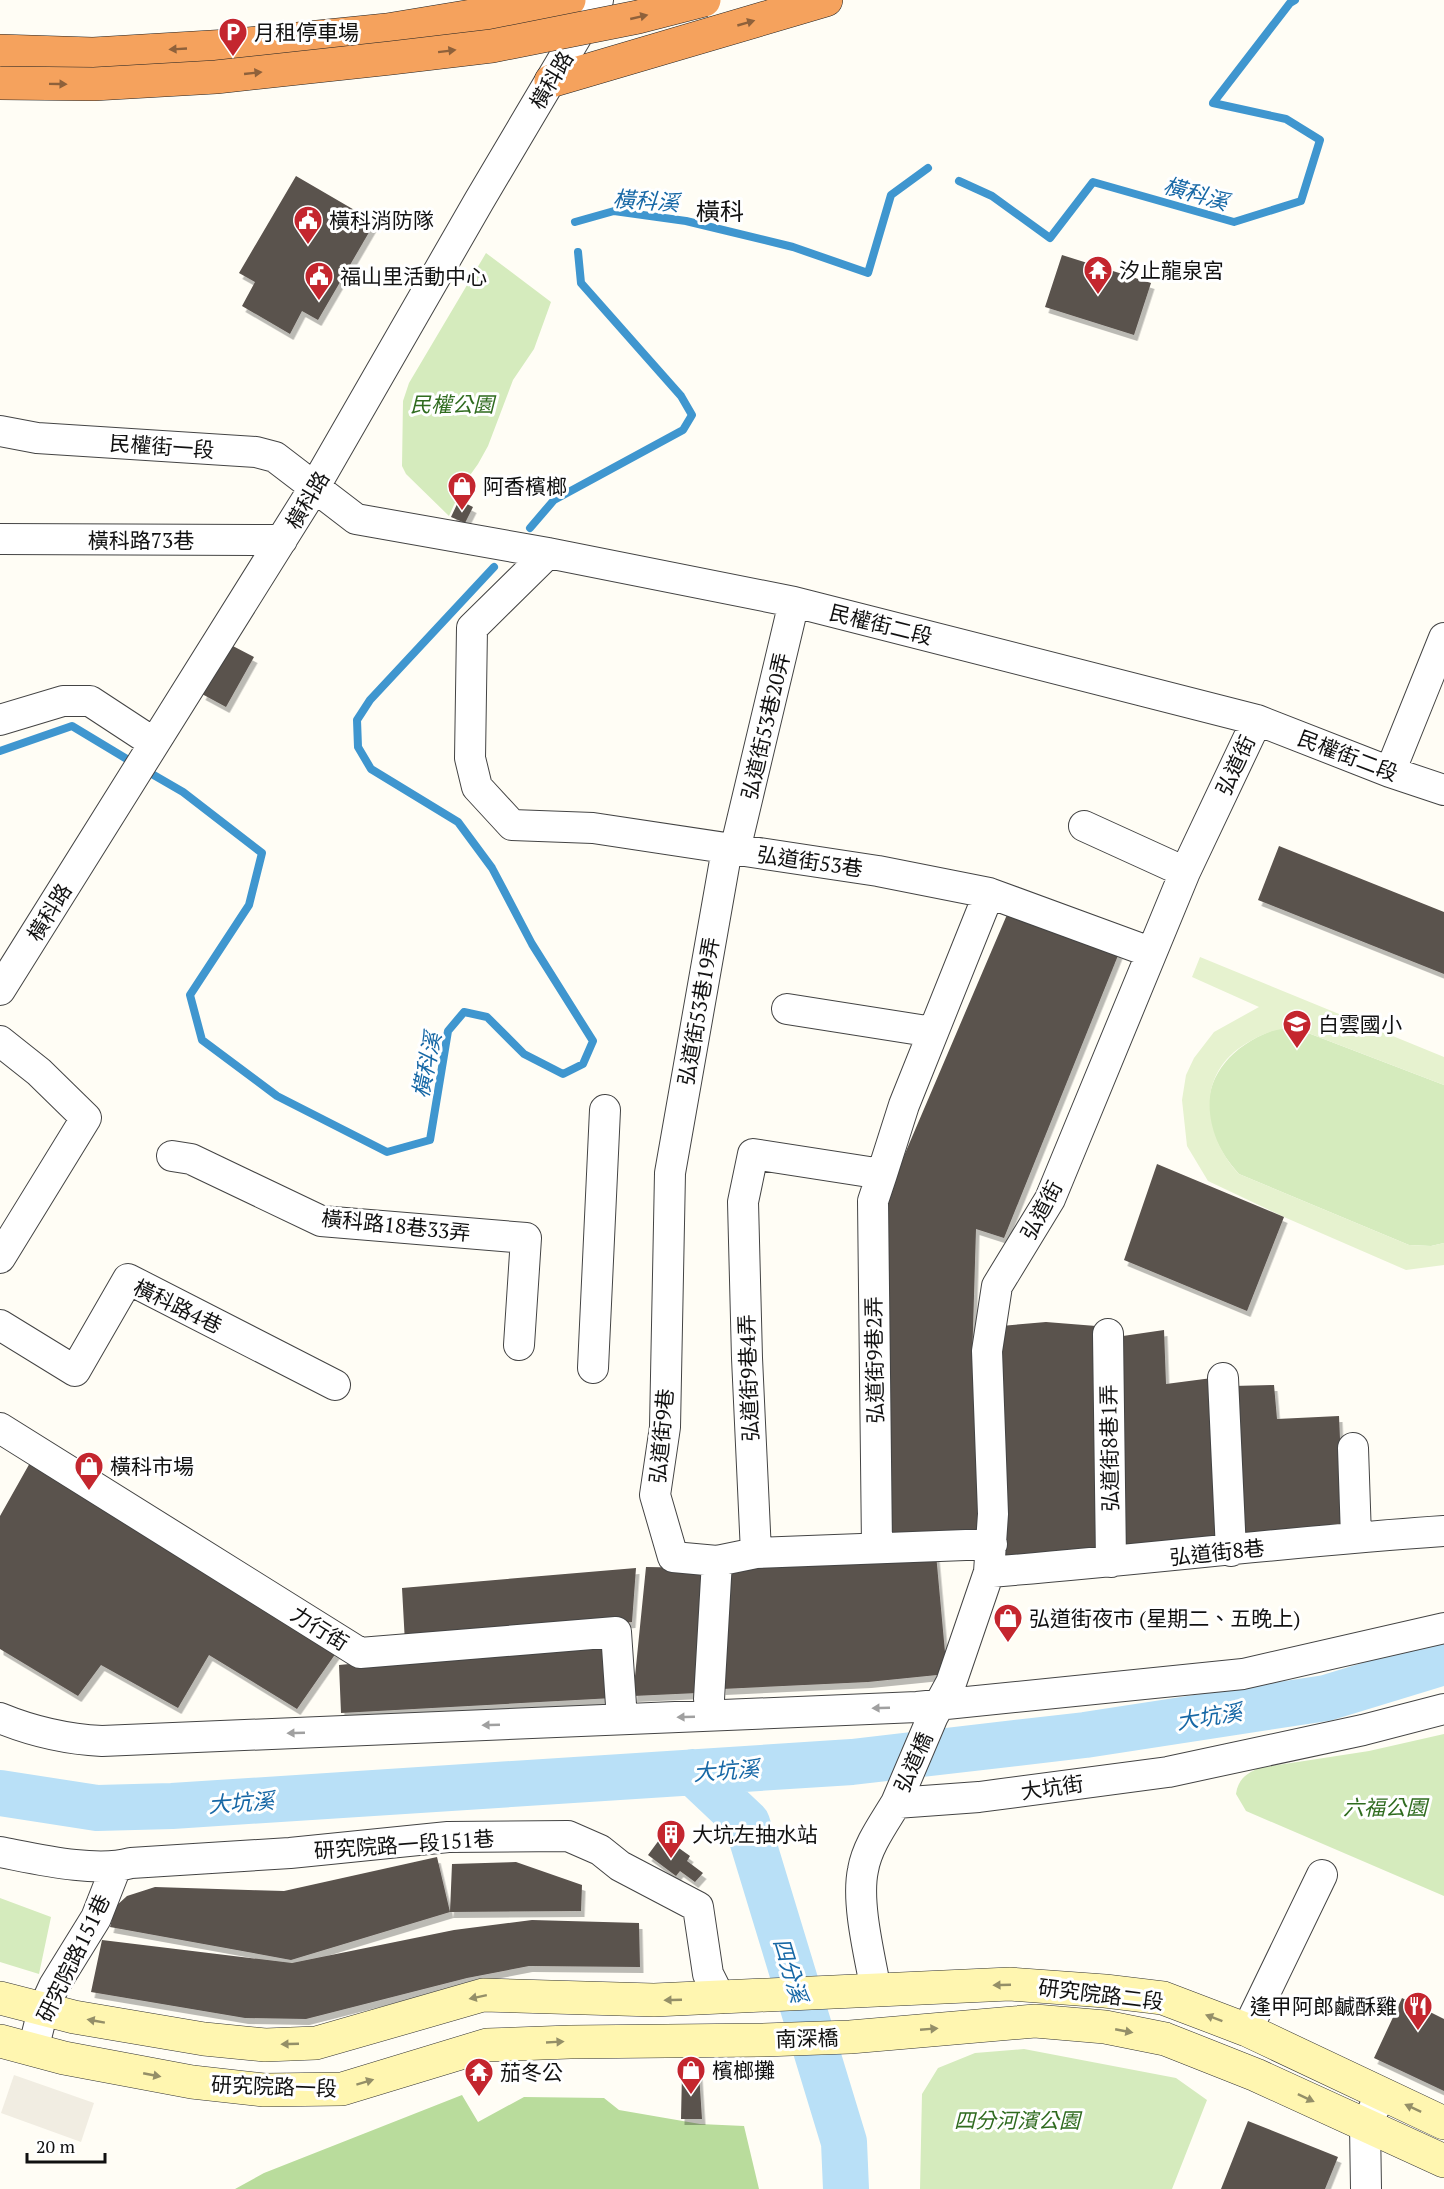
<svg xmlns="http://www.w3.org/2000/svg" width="1444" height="2189" viewBox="0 0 1444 2189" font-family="'PT Serif','Noto Sans TC',serif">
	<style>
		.green { fill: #d5ebbd }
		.forest { fill: #b9dc9c }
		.pitch { fill: #e6f2cf }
		.plaza { fill: #f1ede2 }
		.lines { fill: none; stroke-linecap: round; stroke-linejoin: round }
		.stream { stroke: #3f96cf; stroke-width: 8 }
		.river { stroke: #b9e0f7; stroke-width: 46 }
		.building { fill: #5a524d; filter: url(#shadow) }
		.street-casing { stroke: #444; stroke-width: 32 }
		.secondary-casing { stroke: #333; stroke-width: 34 }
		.highway-casing { stroke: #222; stroke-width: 34 }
		.street { stroke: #fff; stroke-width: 30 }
		.secondary { stroke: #fff6b0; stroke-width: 33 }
		.highway { stroke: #f5a25d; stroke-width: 33 }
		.highway-bridge-casing { stroke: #222; stroke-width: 34; stroke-linecap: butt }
		.highway-bridge { stroke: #f5a25d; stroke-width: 33 }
		.oneway { fill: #8e613b }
		.oneway2 { fill: #a0a0a0 }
		.oneway3 { fill: #948f68 }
		.labels { text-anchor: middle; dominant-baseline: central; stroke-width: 6; stroke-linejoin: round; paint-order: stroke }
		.poi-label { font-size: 21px; fill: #111; stroke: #fff; text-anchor: start }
		.street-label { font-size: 21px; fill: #111; stroke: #fff }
		.park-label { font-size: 21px; font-style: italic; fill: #2f6b1f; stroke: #fff }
		.water-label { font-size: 22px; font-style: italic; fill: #1768a6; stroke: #fff }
		.quarter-label { font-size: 24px; fill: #111; stroke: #fff }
	</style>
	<defs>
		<filter id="shadow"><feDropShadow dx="3.5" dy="6" stdDeviation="0" flood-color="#0004"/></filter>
	</defs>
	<rect width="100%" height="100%" fill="#fffdf5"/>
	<path class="green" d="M486,253l65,49 -17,47 -21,31 -25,66 -10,18 -15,21 -14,31 -43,-42 -4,-8 1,-65 6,-18z
		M1279,1028h16l149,57v158l-13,3 -22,-1 -170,-71c-54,-59 -33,-121 40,-146z
		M1444,1734v162l-198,-85 -10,-17c2,-14 9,-20 23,-26l110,-17z
		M0,1898l51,19 -12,57 -39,-12z
		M1024,2049l152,29 31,22 -35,89h-252l2,-95 16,-26 37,-15z"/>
	<path class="forest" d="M462,2095l16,27 46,-25 80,1 15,12 81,14 44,2 15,63h-524l29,-16z"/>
	<path class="pitch" d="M1200,957l244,100v28l-149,-57c-19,0 -31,5 -48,15 -52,30 -45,91 -8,131l170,71 22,1 13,-3v22l-38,5 -122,-53 -76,-36 -21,-35 -5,-46 4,-25 8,-17 20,-26 45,-25 -67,-30z"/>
	<path class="plaza" d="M14,2075l80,28 -13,39 -80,-29z"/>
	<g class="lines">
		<path class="stream" d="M959,181l33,15 58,42 43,-56 141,40 67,-21 19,-61 -34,-21 -73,-16 77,-100 5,-3
			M575,222l39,-11 72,10 107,26 75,26 23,-78 37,-27
			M530,528l24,-28 129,-70 9,-15 -11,-19 -100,-113 -3,-31
			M0,751l72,-25 63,38
			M145,770l38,22 79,61 -13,52 -59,90 12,45 75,56 110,56 43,-12 18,-109 16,-19 23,5 37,37 39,20 20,-10 10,-23 -61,-97 -40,-76 -34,-46 -87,-53 -13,-22 -1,-27 13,-20 124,-133"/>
		<path class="river" d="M693,1772l54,51 97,319 2,47
			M0,1793l97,15 75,-2 680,-44 233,-27 241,-37 118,-36"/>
	</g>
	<path class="building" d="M296,176l79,46 -57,98 -16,-9 -12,23 -48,-28 13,-24 -16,-9z
		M1062,255l89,28 -17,52 -89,-28z
		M459,500l14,7 -8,16 -14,-6z
		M229,644l25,13 -28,50 -24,-13z
		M1279,846l165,66v62l-186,-74z
		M1009,910l110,43 -115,285 -28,-9 -4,133 9,173 -93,4 -8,-327z
		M1157,1164l127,53 -37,94 -123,-51z
		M1046,1322l50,4 4,226 -97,12 -2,-238z
		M1164,1330l2,54 46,-6 9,165 -98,8 -7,-214z
		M1274,1385l3,34 62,-3 5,115 -102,8 -9,-153z
		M31,1461l305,192 -39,56 -88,-54 -31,53 -77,-43 -23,31 -78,-47v-133z
		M936,1554l11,120 -79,8 -146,7 4,-118 44,-8z
		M646,1567l62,1 -10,125 -65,3z
		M636,1568l-4,54 -227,21 -3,-55z
		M608,1639l5,59 -272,15 -2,-48z
		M662,1836l28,20 -3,5 16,12 -8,9 -15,-11 -4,5 -28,-21z
		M437,1857l13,55 -159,48 -181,-33 5,-20 12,-11 28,-9 129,4z
		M516,1862l66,23 -1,26 -131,1 2,-48z
		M532,1920l107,3 1,44 -111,-1 -62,12 -161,41 -61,-1 -154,-26 11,-52 190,23 162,-33z
		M1402,1998l42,21v72l-70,-33z
		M682,2073h17l3,46h-21z
		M1248,2121l90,36 -13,32h-104z"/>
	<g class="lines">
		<g class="street-casing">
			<path id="street" d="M0,431l37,7 219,14 19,5 81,62 192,34 246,49 463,118 133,52 54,18
				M0,539l282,1
				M548,553l-76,75 -2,130 7,29 35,38 81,3 285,43 111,22 161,59
				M0,720l63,-19h27l64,42
				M1390,772l54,-134
				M1084,826l101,46
				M727,849l-57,324 -5,254 -10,68 18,62 44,4 39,-8 236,-9
				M735,850l59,-248
				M0,990l314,-502 165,-287 119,-201
				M787,1009l146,23
				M0,1041l39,31 47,46 -86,140
				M172,1156l19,3 130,62 205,17 -7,107
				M0,1325l75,46 53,-92 207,106
				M1108,1334l3,228
				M593,1368l12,-258
				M1223,1378l8,173
				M0,1428l360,225 256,-21 5,73
				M1353,1448l3,89
				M877,1547l-4,-346 9,-27
				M756,1553l-9,-195 -4,-156 10,-48 129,20 22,-69 85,-212
				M989,1572c152,-12 303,-31 455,-41
				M709,1699l8,-138
				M0,1718c34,14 65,21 102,23l815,-34 326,-33 201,-46
				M896,1803l37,-87 18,-33 38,-111 4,-58 -6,-163 10,-65 53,-87 135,-327 72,-152
				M0,1852c37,7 95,21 131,11l159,-10 158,-16 120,-1 32,14 20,16 78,41 10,67 12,24
				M876,1991c-6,-34 -20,-88 -13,-121 4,-24 21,-47 33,-67l83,-6 189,-25 195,-42 81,-21
				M1247,2030l75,-155
				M33,2050l10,-40 11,-24 42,-68 20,-51
				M1366,2189l-1,-64 17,-31"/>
		</g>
		<g class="secondary-casing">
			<path id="secondary" d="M0,1998l74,19 130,22 61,6 51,-2 167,-48 171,5 356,-16 95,7 58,7 84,32 197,93
				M0,2041l64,17 128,24 72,8 78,-1 145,-44 83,-3 193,-2 87,-3 185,-16 70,6 60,12 91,36 188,86"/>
		</g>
		<g class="highway-casing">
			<path id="highway" d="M0,51l93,3 135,-8 159,-16 182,-30
				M551,81l275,-81"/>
		</g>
		<use href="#street" class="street"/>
		<use href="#secondary" class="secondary"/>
		<use href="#highway" class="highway"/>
		<g class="highway-bridge-casing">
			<path id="highway-bridge" d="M0,83l94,1 122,-7 175,-19 101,-12 146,-29 66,-17"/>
		</g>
		<use href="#highway-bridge" class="highway-bridge"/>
	</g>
	<defs><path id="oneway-solid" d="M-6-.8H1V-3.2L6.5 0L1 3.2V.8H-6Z" transform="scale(1.5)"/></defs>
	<g class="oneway">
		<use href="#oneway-solid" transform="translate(639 17) rotate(-13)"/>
		<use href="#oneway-solid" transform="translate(746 23) rotate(-16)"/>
		<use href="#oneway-solid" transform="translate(178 49) rotate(177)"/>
		<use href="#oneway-solid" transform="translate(447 51) rotate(-7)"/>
		<use href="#oneway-solid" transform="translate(253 73) rotate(-6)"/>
		<use href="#oneway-solid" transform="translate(58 84) rotate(1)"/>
	</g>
	<g class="oneway2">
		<use href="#oneway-solid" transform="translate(881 1708) rotate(178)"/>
		<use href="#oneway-solid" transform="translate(686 1717) rotate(178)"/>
		<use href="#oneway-solid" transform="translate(491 1725) rotate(178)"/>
		<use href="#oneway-solid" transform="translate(296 1733) rotate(178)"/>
	</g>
	<g class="oneway3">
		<use href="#oneway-solid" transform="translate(1002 1985) rotate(178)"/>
		<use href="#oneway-solid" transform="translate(478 1997) rotate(168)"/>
		<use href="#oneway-solid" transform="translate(673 2000) rotate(178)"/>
		<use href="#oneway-solid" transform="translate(1214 2018) rotate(-159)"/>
		<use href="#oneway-solid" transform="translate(96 2021) rotate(-170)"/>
		<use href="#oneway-solid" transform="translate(929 2029) rotate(-5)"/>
		<use href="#oneway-solid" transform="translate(1124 2031) rotate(11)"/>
		<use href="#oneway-solid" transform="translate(555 2042) rotate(-3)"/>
		<use href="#oneway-solid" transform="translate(290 2044) rotate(178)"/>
		<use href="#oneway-solid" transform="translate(152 2075) rotate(11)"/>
		<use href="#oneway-solid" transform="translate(365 2082) rotate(-17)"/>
		<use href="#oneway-solid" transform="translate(1306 2098) rotate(25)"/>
		<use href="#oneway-solid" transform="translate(1413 2108) rotate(-155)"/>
	</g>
	<defs>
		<g id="parking-pin" transform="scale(1.5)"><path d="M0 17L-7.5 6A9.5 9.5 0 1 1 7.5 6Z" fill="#c4262e" stroke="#fff"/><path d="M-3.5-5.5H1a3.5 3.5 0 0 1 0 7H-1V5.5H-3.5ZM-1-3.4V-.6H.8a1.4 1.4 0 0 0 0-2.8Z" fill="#fff"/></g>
		<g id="civic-pin" transform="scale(1.5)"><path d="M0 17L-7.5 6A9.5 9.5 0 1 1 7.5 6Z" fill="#c4262e" stroke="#fff"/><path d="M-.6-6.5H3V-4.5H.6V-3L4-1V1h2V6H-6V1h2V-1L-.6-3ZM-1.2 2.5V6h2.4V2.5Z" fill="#fff"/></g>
		<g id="temple-pin" transform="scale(1.5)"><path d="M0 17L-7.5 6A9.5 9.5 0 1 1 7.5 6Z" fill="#c4262e" stroke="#fff"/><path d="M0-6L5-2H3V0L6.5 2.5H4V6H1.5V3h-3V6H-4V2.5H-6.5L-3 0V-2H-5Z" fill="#fff"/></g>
		<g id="shop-pin" transform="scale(1.5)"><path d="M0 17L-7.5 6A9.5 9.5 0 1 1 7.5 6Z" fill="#c4262e" stroke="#fff"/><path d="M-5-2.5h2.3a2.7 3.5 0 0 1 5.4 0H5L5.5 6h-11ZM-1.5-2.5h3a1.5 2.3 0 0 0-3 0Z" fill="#fff"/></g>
		<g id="school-pin" transform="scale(1.5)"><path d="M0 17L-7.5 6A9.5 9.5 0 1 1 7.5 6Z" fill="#c4262e" stroke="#fff"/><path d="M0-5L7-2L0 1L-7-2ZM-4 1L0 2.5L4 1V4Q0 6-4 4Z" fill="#fff"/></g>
		<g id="building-pin" transform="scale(1.5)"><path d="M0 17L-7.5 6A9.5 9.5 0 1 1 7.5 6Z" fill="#c4262e" stroke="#fff"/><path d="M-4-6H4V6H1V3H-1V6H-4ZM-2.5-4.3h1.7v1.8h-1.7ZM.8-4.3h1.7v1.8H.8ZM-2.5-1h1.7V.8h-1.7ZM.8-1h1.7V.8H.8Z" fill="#fff"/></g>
		<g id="restaurant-pin" transform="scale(1.5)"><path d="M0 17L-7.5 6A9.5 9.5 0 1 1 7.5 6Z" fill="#c4262e" stroke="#fff"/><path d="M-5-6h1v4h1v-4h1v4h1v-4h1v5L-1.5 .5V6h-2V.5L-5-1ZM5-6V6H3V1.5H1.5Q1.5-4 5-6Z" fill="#fff"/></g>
	</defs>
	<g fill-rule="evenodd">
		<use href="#parking-pin" x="233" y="32"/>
		<use href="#civic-pin" x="308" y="220"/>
		<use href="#temple-pin" x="1098" y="270"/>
		<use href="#civic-pin" x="319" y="276"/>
		<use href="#shop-pin" x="462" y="486"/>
		<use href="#school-pin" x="1297" y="1024"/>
		<use href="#shop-pin" x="89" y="1466"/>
		<use href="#shop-pin" x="1008" y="1618"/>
		<use href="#building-pin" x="671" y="1834"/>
		<use href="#restaurant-pin" x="1418" y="2006"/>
		<use href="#shop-pin" x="691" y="2070"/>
		<use href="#temple-pin" x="479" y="2072"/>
	</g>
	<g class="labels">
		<g class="poi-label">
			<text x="254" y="32">月租停車場</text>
			<text x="329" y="220">橫科消防隊</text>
			<text x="1119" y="270">汐止龍泉宮</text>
			<text x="340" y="276">福山里活動中心</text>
			<text x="483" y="486">阿香檳榔</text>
			<text x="1318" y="1024">白雲國小</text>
			<text x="110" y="1466">橫科市場</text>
			<text x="1029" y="1618">弘道街夜市 (星期二、五晚上)</text>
			<text x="692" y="1834">大坑左抽水站</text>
			<text x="1397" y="2006" text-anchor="end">逢甲阿郎鹹酥雞</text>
			<text x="712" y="2070">檳榔攤</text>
			<text x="500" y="2072">茄冬公</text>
		</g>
		<g class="street-label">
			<text transform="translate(551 80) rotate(-59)">橫科路</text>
			<text transform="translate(162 446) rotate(4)">民權街一段</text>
			<text transform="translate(307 500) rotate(-59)">橫科路</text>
			<text x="141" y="540">橫科路73巷</text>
			<text transform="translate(881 624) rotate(14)">民權街二段</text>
			<text transform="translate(765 726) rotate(-77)">弘道街53巷20弄</text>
			<text transform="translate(1348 755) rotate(21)">民權街二段</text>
			<text transform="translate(1235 765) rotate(-65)">弘道街</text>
			<text transform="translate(810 861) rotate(8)">弘道街53巷</text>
			<text transform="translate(49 912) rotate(-58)">橫科路</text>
			<text transform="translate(698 1011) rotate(-80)">弘道街53巷19弄</text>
			<text transform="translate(1041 1210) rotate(-62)">弘道街</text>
			<text transform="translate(396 1225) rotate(6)">橫科路18巷33弄</text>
			<text transform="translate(178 1306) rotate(26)">橫科路4巷</text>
			<text transform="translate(874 1360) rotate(-91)">弘道街9巷2弄</text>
			<text transform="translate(748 1378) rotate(-92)">弘道街9巷4弄</text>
			<text transform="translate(661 1436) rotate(-85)">弘道街9巷</text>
			<text transform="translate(1109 1448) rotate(-91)">弘道街8巷1弄</text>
			<text transform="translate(1217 1552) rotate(-6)">弘道街8巷</text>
			<text transform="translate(320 1628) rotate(32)">力行街</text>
			<text transform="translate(913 1762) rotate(-66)">弘道橋</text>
			<text transform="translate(1052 1787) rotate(-8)">大坑街</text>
			<text transform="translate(404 1844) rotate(-4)">研究院路一段151巷</text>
			<text transform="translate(73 1958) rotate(-64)">研究院路151巷</text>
			<text transform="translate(1101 1994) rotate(7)">研究院路二段</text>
			<text transform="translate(807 2038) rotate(-2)">南深橋</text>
			<text transform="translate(274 2086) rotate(2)">研究院路一段</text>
		</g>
		<g class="park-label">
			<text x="452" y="404">民權公園</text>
			<text x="1385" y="1807">六福公園</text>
			<text x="1017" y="2120">四分河濱公園</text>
		</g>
		<g class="water-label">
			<text transform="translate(1196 193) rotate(16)">橫科溪</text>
			<text transform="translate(646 200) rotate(4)">橫科溪</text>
			<text transform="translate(426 1065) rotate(-78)">橫科溪</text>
			<text transform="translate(1209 1716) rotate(-9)">大坑溪</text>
			<text transform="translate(726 1770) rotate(-4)">大坑溪</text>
			<text transform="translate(241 1802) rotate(-4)">大坑溪</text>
			<text transform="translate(791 1970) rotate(73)">四分溪</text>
		</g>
		<g class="quarter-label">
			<text x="720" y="211">橫科</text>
		</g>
	</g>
	<path d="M27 2153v9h78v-9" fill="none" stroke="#111111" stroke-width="3"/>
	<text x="36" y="2153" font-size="18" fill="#111111" stroke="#ffffff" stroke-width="4.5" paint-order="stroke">20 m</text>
</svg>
